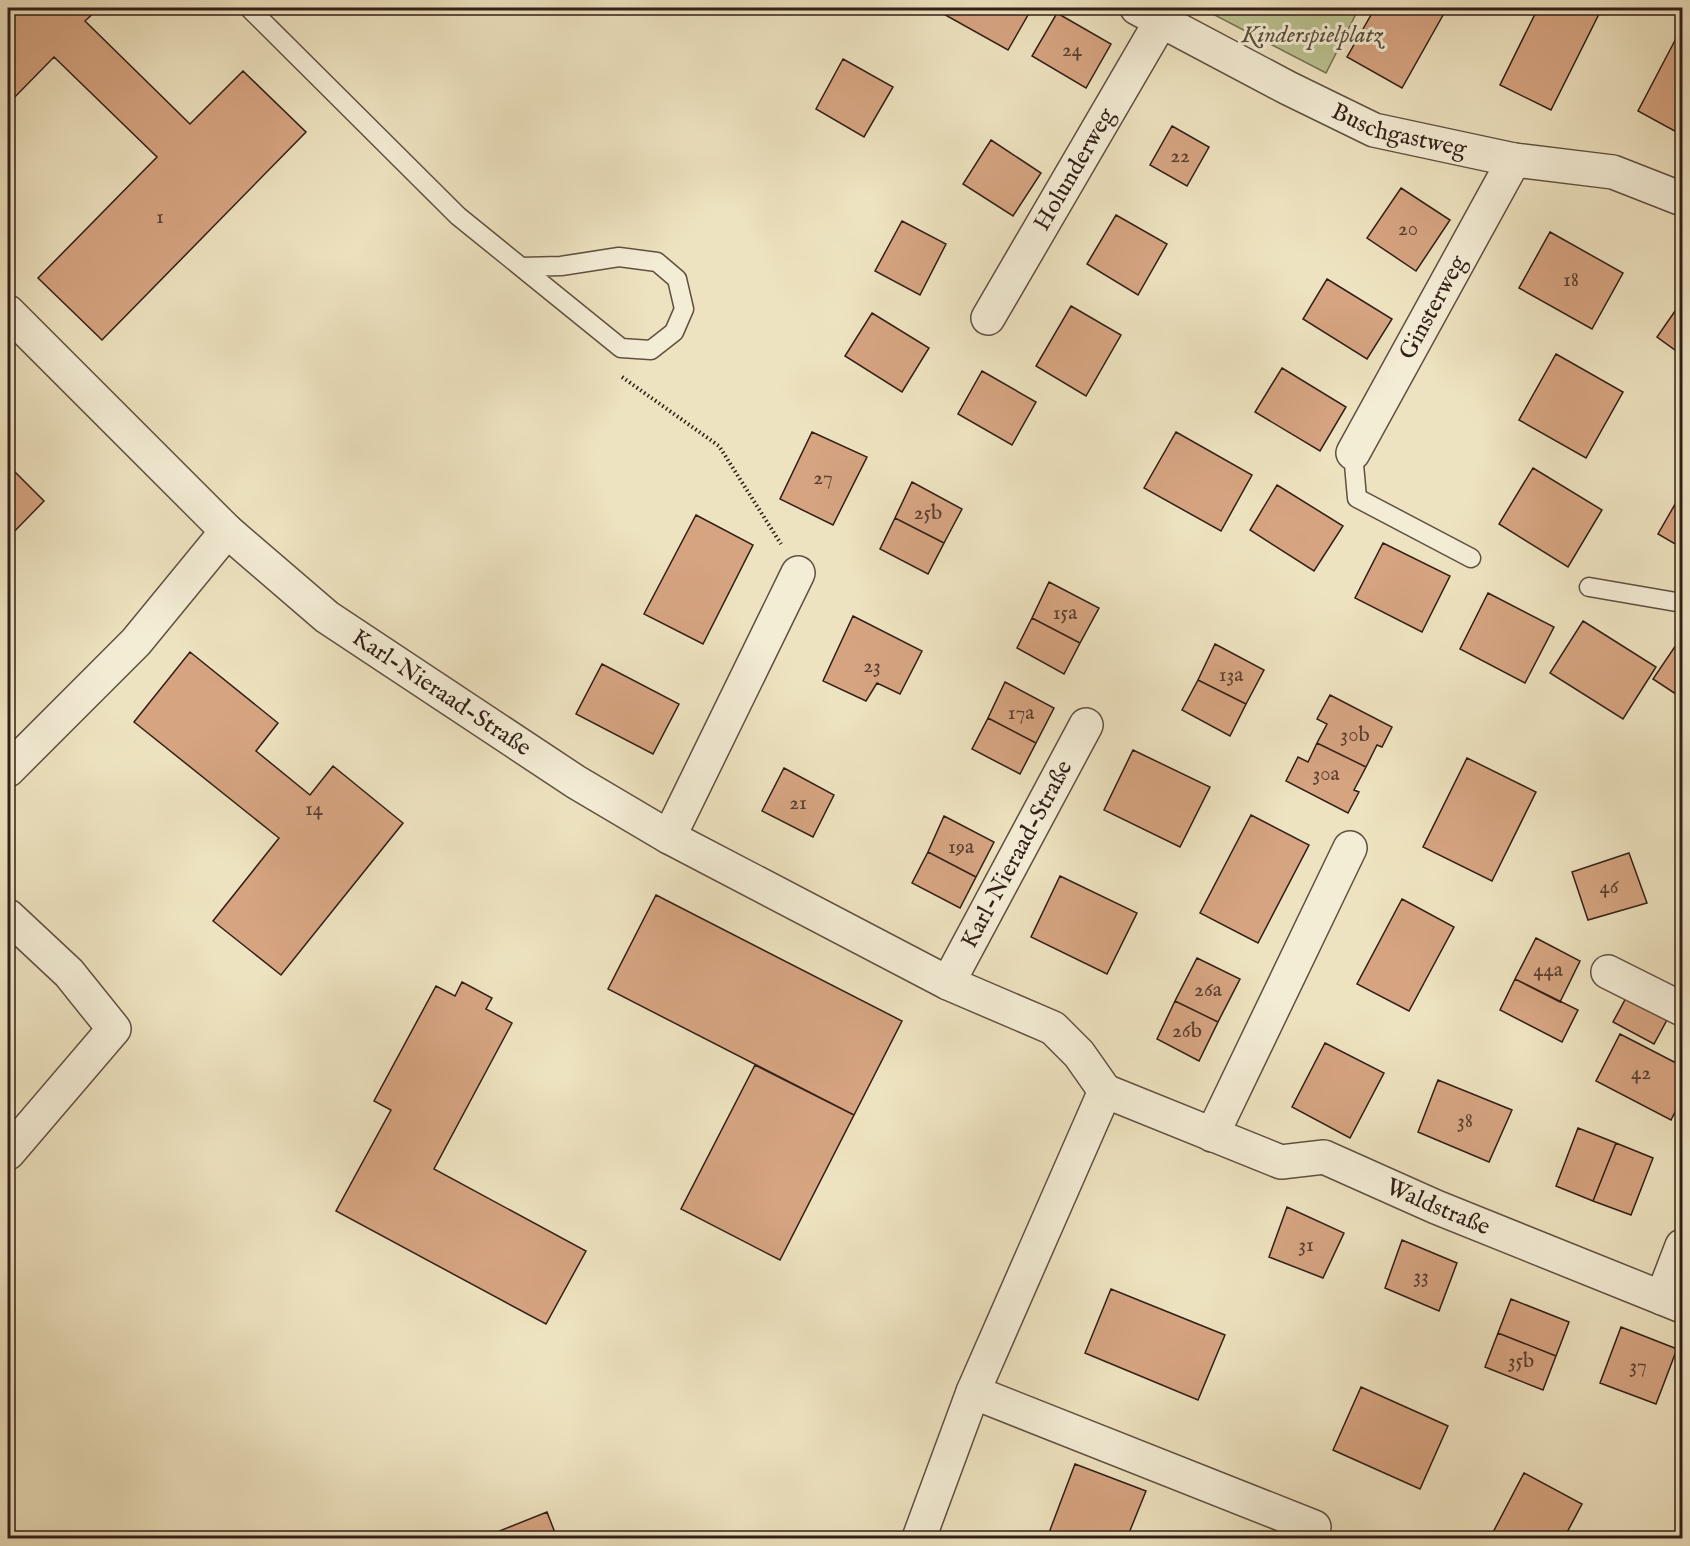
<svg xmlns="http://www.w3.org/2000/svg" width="1690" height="1546" viewBox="0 0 1690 1546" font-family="'IM FELL English',serif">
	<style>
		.green { fill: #bbc391; stroke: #767154; stroke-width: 1.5 }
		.building { fill: #d6a481; stroke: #311f17; stroke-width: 1.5 }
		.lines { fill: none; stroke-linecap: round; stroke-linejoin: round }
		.service-casing { stroke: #605041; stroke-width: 21 }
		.minor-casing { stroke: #605041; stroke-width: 36 }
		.path { stroke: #311f17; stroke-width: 4; stroke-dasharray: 1.5 3; stroke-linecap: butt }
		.service { stroke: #f4edd6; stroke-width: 18 }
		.minor { stroke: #f4edd6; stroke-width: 33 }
		.labels { text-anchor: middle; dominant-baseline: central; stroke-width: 6; stroke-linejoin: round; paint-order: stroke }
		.number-label { font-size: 21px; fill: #5a4032 }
		.park-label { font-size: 24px; font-style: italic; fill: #5a503c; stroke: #f4edd6 }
		.street-label { font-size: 24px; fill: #311f17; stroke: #f4edd6 }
	</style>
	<rect width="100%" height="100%" fill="#eee3c0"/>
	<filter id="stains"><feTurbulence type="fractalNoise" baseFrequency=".00333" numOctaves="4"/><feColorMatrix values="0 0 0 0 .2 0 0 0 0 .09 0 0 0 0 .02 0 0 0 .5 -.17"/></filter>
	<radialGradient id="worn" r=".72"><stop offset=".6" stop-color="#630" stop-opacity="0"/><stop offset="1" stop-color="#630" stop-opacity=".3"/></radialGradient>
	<path class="green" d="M1206,8h153l-33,65 -121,-63z"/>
	<path class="building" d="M8,8h91l-14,13 105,103 53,-53 63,61 -204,208 -64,-62 119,-121 -103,-100 -46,47z
		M943,8h89l-24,42 -68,-38z
		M1375,8h72l-45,80 -55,-31z
		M1538,8h64l-51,102 -51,-25z
		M1057,13l54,31 -25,44 -54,-32z
		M1682,27v108l-44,-24z
		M843,59l50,28 -29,50 -48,-28z
		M1172,126l37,21 -22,39 -37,-21z
		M991,140l50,33 -28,43 -50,-32z
		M1401,188l49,32 -34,51 -49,-33z
		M1116,215l51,29 -29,51 -51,-31z
		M902,221l44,23 -26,51 -45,-24z
		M1550,232l73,41 -31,56 -73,-41z
		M1327,279l65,40 -25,40 -64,-40z
		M1682,301v54l-25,-18z
		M1071,306l50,29 -35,61 -50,-30z
		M872,313l57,35 -27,44 -57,-36z
		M1556,354l67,38 -37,66 -67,-38z
		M1282,368l64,39 -26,44 -65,-39z
		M982,371l54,31 -24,43 -54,-31z
		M812,432l55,25 -34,68 -53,-26z
		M1176,432l76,43 -31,56 -77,-43z
		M8,465l36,36 -36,37z
		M1533,468l69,42 -34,57 -69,-43z
		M912,482l50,27 -18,34 -49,-25z
		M1277,485l66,41 -29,45 -64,-41z
		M1682,492v56l-24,-14z
		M696,515l57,30 -50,99 -59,-30z
		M895,518l49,25 -16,31 -48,-25z
		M1383,543l67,33 -28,56 -67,-34z
		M1049,582l50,26 -19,35 -48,-25z
		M1488,593l66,34 -29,56 -65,-34z
		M853,616l69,35 -22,43 -23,-11 -11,18 -43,-20z
		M1032,618l48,25 -16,31 -47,-26z
		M1583,621l73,46 -33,52 -73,-46z
		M1678,642l4,3v53l-29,-19z
		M1215,644l49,26 -18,34 -48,-24z
		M190,652l88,71 -22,28 54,44 23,-29 70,57 -122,152 -68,-54 66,-83 -145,-116z
		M602,664l77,40 -26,50 -77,-40z
		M1198,680l48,24 -16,32 -48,-26z
		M1005,682l49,26 -18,35 -48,-25z
		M1330,695l62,32 -10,20 -5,-2 -11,22 -49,-24 10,-19 -10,-5z
		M988,718l48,25 -16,31 -48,-25z
		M1317,743l49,24 -12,23 5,2 -11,21 -62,-32 12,-24 10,5z
		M1133,750l77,37 -30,60 -76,-37z
		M1467,758l69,34 -44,89 -69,-34z
		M784,768l50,27 -21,42 -51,-26z
		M1251,815l58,30 -51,98 -58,-30z
		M944,816l50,26 -18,35 -48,-25z
		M928,852l48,25 -16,31 -48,-25z
		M1629,853l18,50 -59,17 -16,-48z
		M1060,876l77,37 -30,61 -76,-37z
		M656,895l246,126 -48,94 -246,-126z
		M1402,899l52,28 -45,84 -52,-27z
		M1536,938l44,23 -20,41 -45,-23z
		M1197,958l43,21 -22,43 -43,-21z
		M1515,979l63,31 -16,32 -62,-32z
		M462,982l30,16 -6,11 26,14 -78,146 152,82 -40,73 -210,-113 55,-101 -17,-9 62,-115 19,10z
		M1627,996l41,22 -14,26 -41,-22z
		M1175,1001l43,21 -19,39 -42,-22z
		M1620,1034l62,32v32l-11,22 -75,-39z
		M1325,1043l59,30 -34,65 -58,-31z
		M755,1065l99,50 -74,145 -99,-51z
		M1438,1080l74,30 -23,52 -71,-30z
		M1578,1128l38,15 -23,58 -37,-15z
		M1616,1143l37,15 -22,57 -38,-14z
		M1287,1207l57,26 -21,45 -54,-21z
		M1402,1240l55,23 -18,48 -54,-23z
		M1111,1289l114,46 -27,65 -113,-47z
		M1511,1299l58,23 -13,34 -58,-23z
		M1621,1327l56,22 -21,55 -56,-21z
		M1498,1333l58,23 -13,34 -58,-23z
		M1361,1387l87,39 -28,63 -87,-39z
		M1075,1464l71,27 -19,47h-80z
		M1524,1473l58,31 -18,34h-74z
		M547,1512l10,26h-69l-1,-2z"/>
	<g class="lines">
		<g class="service-casing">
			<path id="service" d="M249,8l209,208 63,51
				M619,257l38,5 20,17 7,30 -10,23 -23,18 -30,-2 -100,-81 40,-1z
				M1353,453l4,45 114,60
				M1589,587l93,16"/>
		</g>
		<g class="minor-casing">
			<g id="minor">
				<path id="s1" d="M1137,8l151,80 86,42 140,30 99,12 69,27"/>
				<path id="s2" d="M8,312l219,219 100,86 249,165 93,55 279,146 105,45 26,26 26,37"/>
				<path id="s3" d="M988,318l173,-297"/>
				<path id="s4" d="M1353,453l161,-293"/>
				<path d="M8,770l128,-128 91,-111"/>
				<path d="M669,837l129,-264"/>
				<path d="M8,916l61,57 45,56 -106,124"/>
				<path d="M1608,972l74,37"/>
				<path id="s5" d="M948,983l138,-258"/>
				<path d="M1212,1135l138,-287"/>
				<path d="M1662,1298l20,-52"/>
				<path d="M973,1392l341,135"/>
				<path id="s6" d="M919,1538l54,-146 132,-301 176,71 43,-5 112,50 246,99"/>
			</g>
		</g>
		<path class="path" d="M622,377l97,69 62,98"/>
		<use href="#service" class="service"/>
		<use href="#minor" class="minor"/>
	</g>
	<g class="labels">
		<g class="number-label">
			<text x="1072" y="50">24</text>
			<text x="1180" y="156">22</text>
			<text x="160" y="217">1</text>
			<text x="1408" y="229">20</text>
			<text x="1571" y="280">18</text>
			<text x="823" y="478">27</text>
			<text x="928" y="513">25b</text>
			<text x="1065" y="613">15a</text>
			<text x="872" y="666">23</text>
			<text x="1231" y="675">13a</text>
			<text x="1021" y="713">17a</text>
			<text x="1355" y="735">30b</text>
			<text x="1326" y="774">30a</text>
			<text x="798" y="803">21</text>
			<text x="314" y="809">14</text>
			<text x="961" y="847">19a</text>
			<text x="1609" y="887">46</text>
			<text x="1548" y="970">44a</text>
			<text x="1208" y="990">26a</text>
			<text x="1187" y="1031">26b</text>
			<text x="1641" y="1073">42</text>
			<text x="1465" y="1121">38</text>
			<text x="1306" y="1245">31</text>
			<text x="1421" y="1276">33</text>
			<text x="1521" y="1361">35b</text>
			<text x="1638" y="1366">37</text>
		</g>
		<g class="park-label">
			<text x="1312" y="35">Kinderspielplatz</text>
		</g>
		<g class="street-label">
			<text stroke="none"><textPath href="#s1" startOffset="291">Buschgastweg</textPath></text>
			<text stroke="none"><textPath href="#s3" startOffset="172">Holunderweg</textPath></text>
			<text stroke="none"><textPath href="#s4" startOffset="166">Ginsterweg</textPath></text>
			<text stroke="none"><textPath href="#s2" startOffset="579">Karl-Nieraad-Straße</textPath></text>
			<text stroke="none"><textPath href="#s5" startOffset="146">Karl-Nieraad-Straße</textPath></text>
			<text stroke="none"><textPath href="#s6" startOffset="842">Waldstraße</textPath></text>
		</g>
	</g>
	<rect width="1690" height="1546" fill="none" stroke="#eee3c0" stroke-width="30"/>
	<rect x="9" y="9" width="1672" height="1528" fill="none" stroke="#311f17" stroke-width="3"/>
	<rect x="15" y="15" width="1660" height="1516" fill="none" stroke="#311f17" stroke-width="1.5"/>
	<rect width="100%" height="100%" filter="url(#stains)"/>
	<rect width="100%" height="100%" fill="url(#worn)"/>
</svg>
